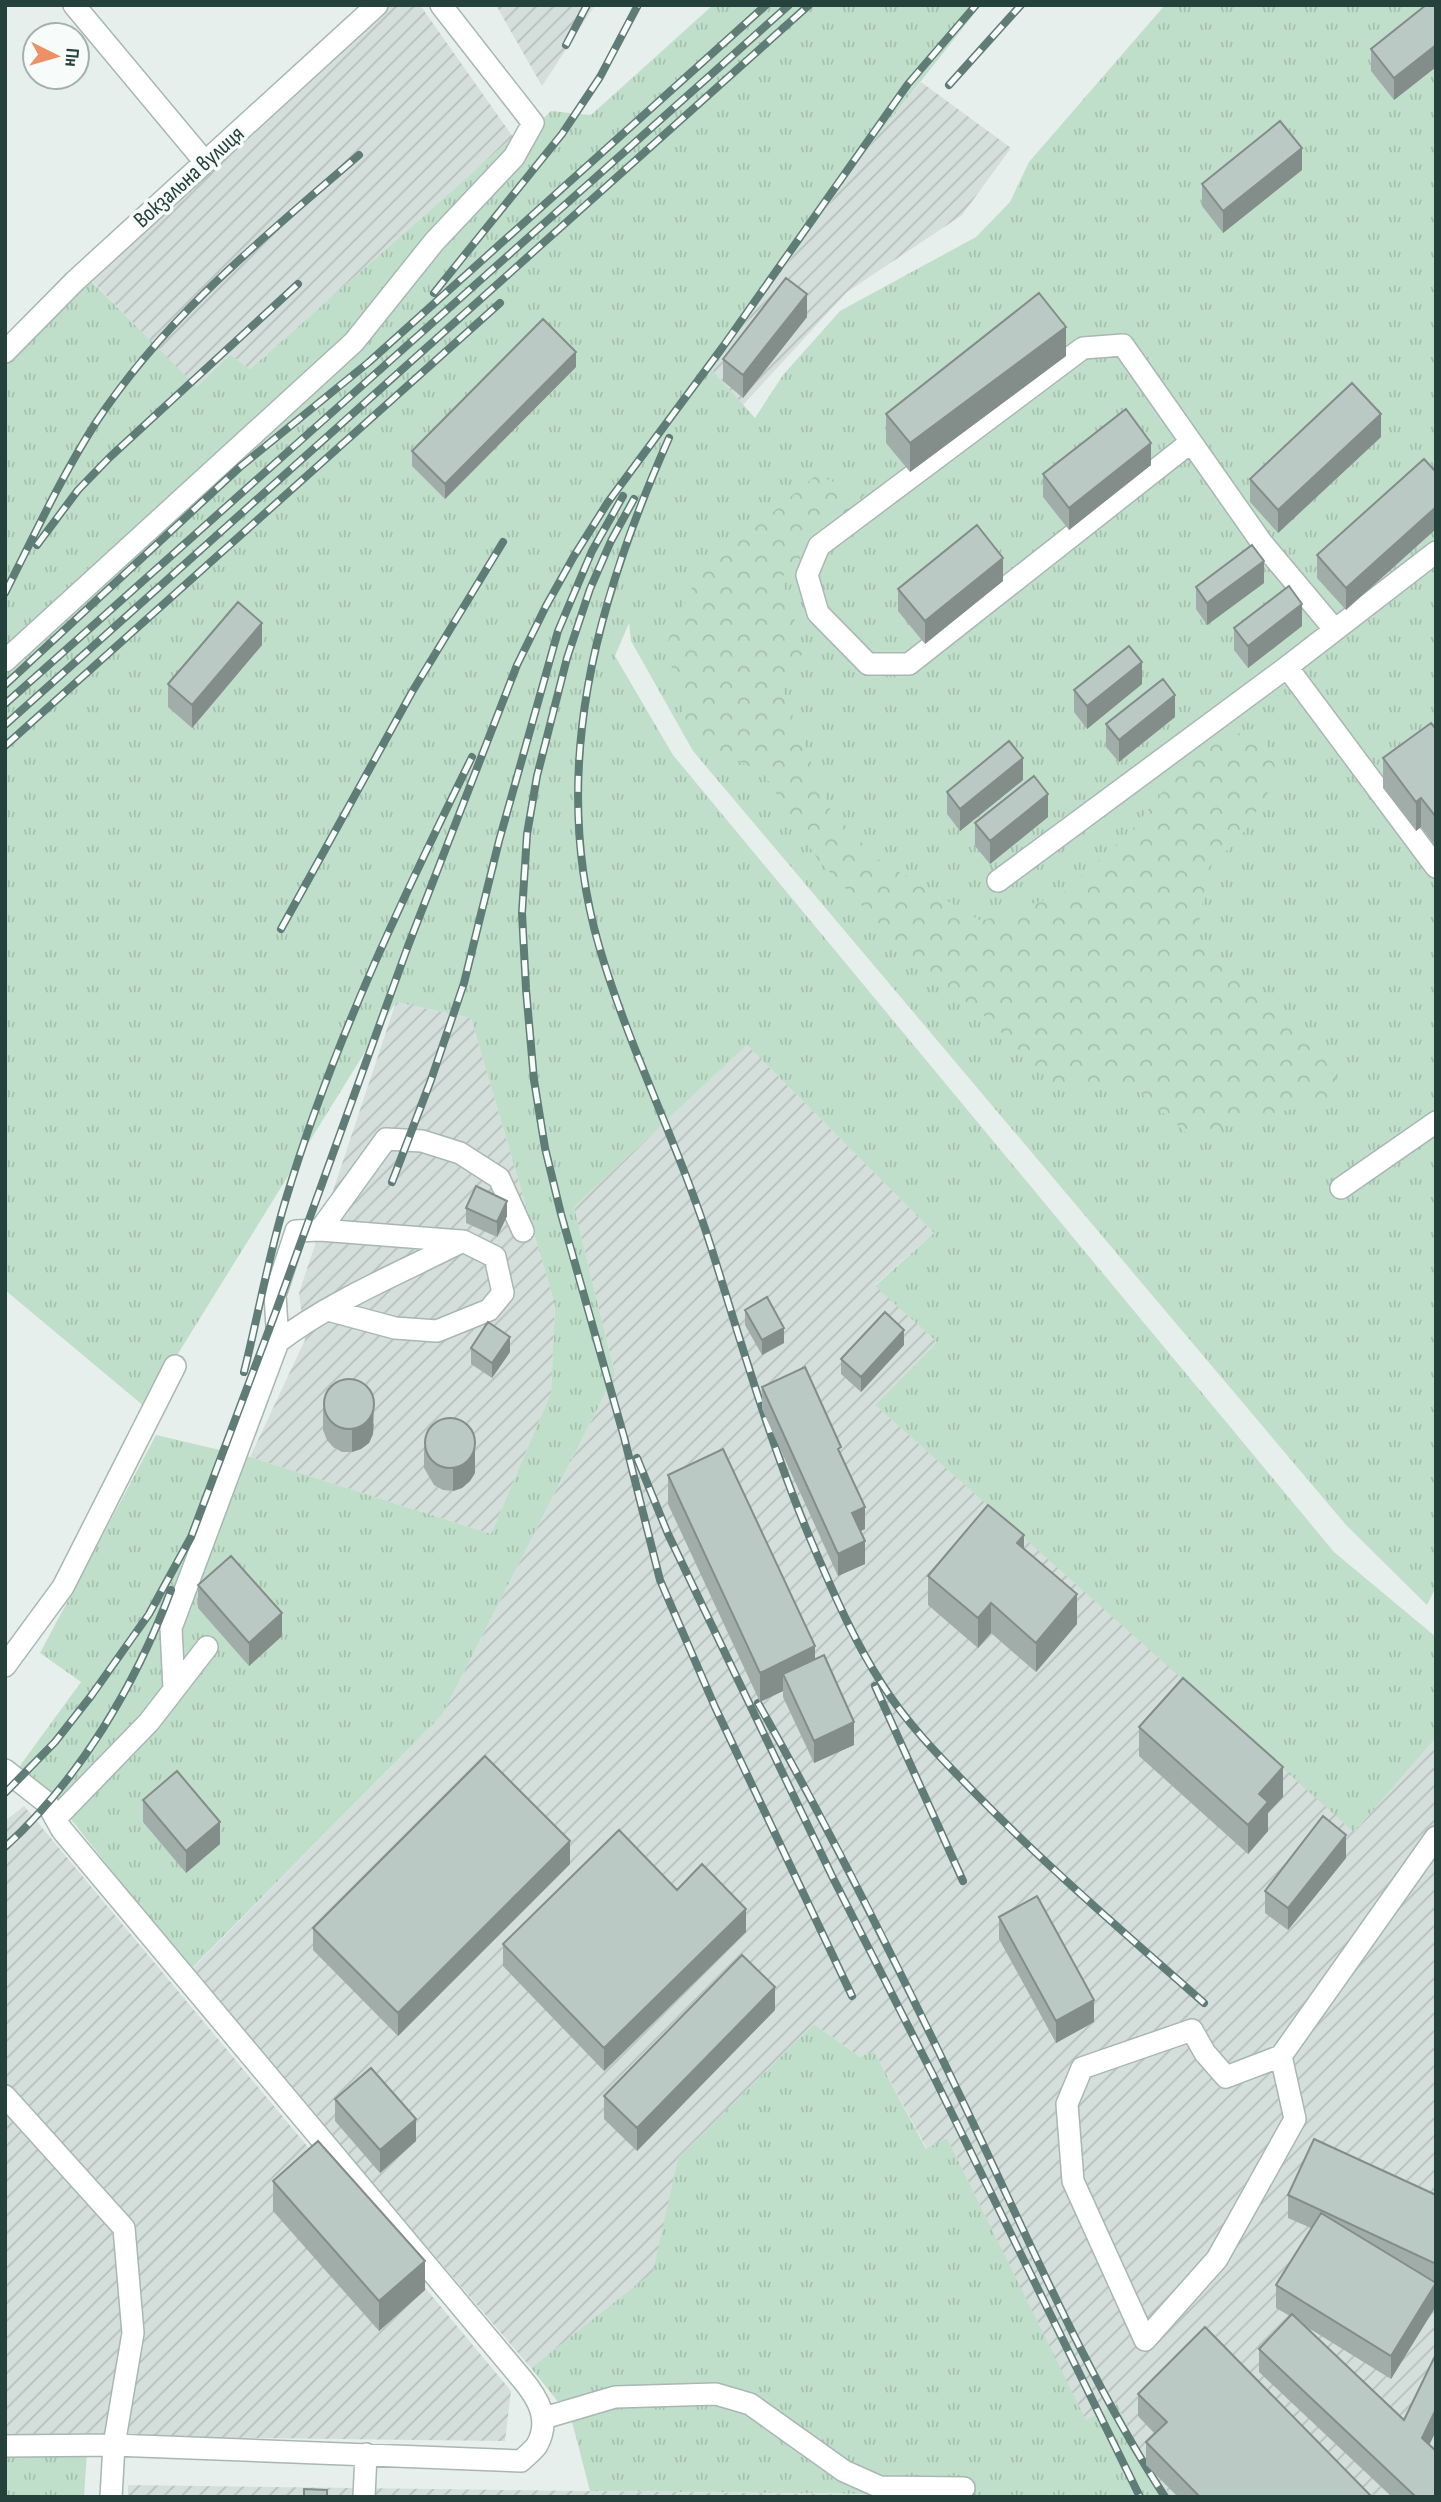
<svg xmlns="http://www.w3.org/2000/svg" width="1441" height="2502" viewBox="0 0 1441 2502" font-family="'Sofia Sans Condensed',sans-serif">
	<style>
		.industrial { fill: url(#industrial-furrows) }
		.grass { fill: url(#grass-tufts) }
		.forest { fill: url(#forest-crowns) }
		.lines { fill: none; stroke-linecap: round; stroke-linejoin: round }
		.minor-casing { stroke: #a8b7b3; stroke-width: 24 }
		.minor { stroke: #fff; stroke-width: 21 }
		.rail-casing { stroke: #607c76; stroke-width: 8 }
		.rail { stroke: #f7fbf9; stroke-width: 5; stroke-dasharray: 16; stroke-linecap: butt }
		.wall { fill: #a1ada9 }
		.shaded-wall { fill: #838d8a }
		.building { fill: #bbc9c5; stroke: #838d8a; stroke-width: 2 }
		.labels { text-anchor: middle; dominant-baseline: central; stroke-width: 7; stroke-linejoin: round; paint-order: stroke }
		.street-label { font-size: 23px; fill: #25413b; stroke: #f7fbf9 }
	</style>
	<defs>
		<pattern id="industrial-furrows" width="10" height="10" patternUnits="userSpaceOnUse" patternTransform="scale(1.75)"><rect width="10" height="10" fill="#d4deda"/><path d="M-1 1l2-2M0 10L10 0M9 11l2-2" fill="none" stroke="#b6c0bc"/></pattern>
		<pattern id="grass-tufts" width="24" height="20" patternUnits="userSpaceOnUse" patternTransform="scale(1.75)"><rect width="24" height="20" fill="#c0dfca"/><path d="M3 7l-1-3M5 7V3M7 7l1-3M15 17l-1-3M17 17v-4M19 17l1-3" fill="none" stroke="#a5c1ae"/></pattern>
		<pattern id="forest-crowns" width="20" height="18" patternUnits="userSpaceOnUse" patternTransform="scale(1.75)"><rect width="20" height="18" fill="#c0dfca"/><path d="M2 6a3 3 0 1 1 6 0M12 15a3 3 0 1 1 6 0" fill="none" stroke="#a5c1ae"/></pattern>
	</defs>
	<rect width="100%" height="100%" fill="#e6efeb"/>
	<path class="industrial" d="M392,5h28l93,132 -263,232 -20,-14 -33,33 -110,-112z
		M496,5h99l-53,81z
		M921,82l90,66 -49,67 -115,77 -104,113 -31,-35 160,-227z
		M396,1002l75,16 84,287 -4,88 -60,141 -241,-77 55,-117 -6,-47z
		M747,1045l187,188 -59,52 62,57 -62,63 480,426 81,-93v759h-264l-26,-32 -29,-60 -31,16 -139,-283 -20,11 -53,-98 -14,6 -46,-33 -136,134 -24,114 -123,96 -341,-397 252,-256 173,-341 -41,-167z
		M24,1806l487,585 -6,50 -500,-6v-614z
		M128,2485l926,12h-926z"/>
	<path class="grass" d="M713,5h268l-109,138 -160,227 43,48 28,-43 57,-64 136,-74 34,-35 19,-40 136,-157h271v1582l-9,18 -81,-80 -653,-774 -62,-110 -2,-18 -14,33 58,99 661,797 102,85v101l-82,94 -479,-427 62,-63 -62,-56 59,-53 -187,-188 -173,162 41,167 -173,341 -252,255 -116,-147 -55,-56 62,-85 -41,-29 116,-218 94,22 241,77 60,-141 4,-88 -84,-287 -75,-16 -251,405 -140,-117v-935l81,-79 111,111 33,-32 20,14 263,-232 10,1 28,-27 40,4z
		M814,2024l46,33 14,-6 52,98 21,-11 139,282 31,-16 29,61 26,32 -582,-6 -19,-73 -40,-50 122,-96 25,-114z
		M5,2435l83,1 -4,61h-79z"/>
	<path class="forest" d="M816,475l50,20 -38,35 -47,48 24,73 -26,31 51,127 46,49 105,63 81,-27 68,-62 38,-47 20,-35 70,-23 21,48 -40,64 -31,29 -12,74 69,63 43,25 37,67 -106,24 -46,18 -58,-51 -78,-1 -78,-76 -47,-33 -114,-118 -54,-86 -75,-39 -23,-90 30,-66z"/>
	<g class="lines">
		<g class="minor-casing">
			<path id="minor" d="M74,5l131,157
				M5,352l70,-71 302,-276
				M1191,442l-282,222h-41l-50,-51 -11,-38 12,-29 264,-198 40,-3 139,198 73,87
				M5,661l349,-319 80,-100 80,-85 19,-34 -92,-118
				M1287,667l149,200
				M998,881l289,-214 149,-115
				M1341,1188l95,-66
				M320,1230l141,11
				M278,1342l-3,-47 21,-64 24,-1 66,-91 36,2 38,12 39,25 24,53
				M5,1666l58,-79 112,-221
				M174,1689l-3,-61 107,-286c51,-40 126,-71 185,-101l32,16 8,36 -14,17 -52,21 -42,-3 -67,-18
				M5,1770l42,33 15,27 460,549c16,19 29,41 15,66 -3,5 -11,11 -16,16l-407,-16 -109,1
				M56,1818l93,-96 58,-75
				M1281,2056l14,63 -78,140 -72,81 -72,-159 -6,-77 15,-36 110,-38 13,23 21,24 55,-21 155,-219
				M5,2096l119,132 9,105 -19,112 -3,52
				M544,2418l71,-21 101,-3 34,10 94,67 36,16 84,1
				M364,2497l2,-43"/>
		</g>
		<use href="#minor" class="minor"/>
		<g class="rail-casing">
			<path id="rail" d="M566,45l21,-40
				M949,85l72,-80
				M434,293l128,-159 38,-57 38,-72
				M669,438c-72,162 -121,332 -70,508 30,103 80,199 112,301 33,105 63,209 107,310 19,44 38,87 64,127 25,40 60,75 92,108 73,75 152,142 230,211
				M634,499l-23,42 -21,48 -23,69 -30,118 -10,58 -5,79 4,76 8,91 11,68 16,66 63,223 36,143 55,127 137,289
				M37,545l41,-55 32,-33 188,-173
				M5,593c29,-57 56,-116 90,-169 70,-107 169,-187 264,-269
				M5,685l235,-218 129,-105 397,-357
				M5,704l784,-699
				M5,725l804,-720
				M5,746l495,-443
				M281,929l131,-237 91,-150
				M392,1182l39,-102 33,-97 35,-142 59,-210 34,-80 31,-55
				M244,1372c14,-56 24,-114 41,-170 46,-154 116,-301 187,-445
				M637,1458l31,76 164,342 101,199 207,422
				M875,1686l88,195
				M758,1703c81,143 153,289 223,437 57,121 111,244 184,357
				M5,1793l50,-51 36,-46 58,-82 42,-77 85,-226 132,-365 109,-281 29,-59 28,-50 34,-54 114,-154 186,-264 68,-79
				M5,1847c75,-68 131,-163 166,-257"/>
		</g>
		<use href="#rail" class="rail"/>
	</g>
	<path class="wall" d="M1436,5v62l-42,33 -23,-29v-22z
		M1302,170l-79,63 -21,-27v-22z
		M807,317l-64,81 -20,-17v-22z
		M1066,356l-156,116 -24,-29v-29z
		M576,367l-131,132 -33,-33v-15z
		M1381,437l-103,96 -28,-31v-23z
		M1424,459l-78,151 -29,-32v-23z
		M1151,465l-82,65 -26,-33v-23z
		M1003,581l-78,63 -27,-33v-22z
		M1264,583l-57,42 -11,-16v-22z
		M1302,626l-54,42 -14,-18v-22z
		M262,645l-70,83 -24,-21v-23z
		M1142,684l-55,45 -13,-17v-22z
		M1175,717l-56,45 -13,-15v-23z
		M1436,729v118l-15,-20 -5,4 -33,-43v-30z
		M1023,780l-63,51 -13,-17v-22z
		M1048,817l-58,47 -15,-18v-23z
		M466,1208l41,8 -10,21 -31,-14z
		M745,1310l39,33 -22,12 -17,-30z
		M904,1345l-43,47 -20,-18v-15z
		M471,1348l39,4 -18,26 -21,-14z
		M762,1387l79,67 24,75 -4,2 4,33 -27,12 -76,-167z
		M323,1407l51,17 -1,10 -4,9 -8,6 -9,3h-10l-9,-5 -6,-7 -4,-10z
		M424,1446l51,16v11l-5,8 -8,7 -9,3 -10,-1 -9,-5 -10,-17z
		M668,1475l147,184 39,86 -40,18 -31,-66v-6l-23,11 -92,-198z
		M1024,1548l53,76 -41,48 -45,-39 -13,15 -50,-43v-29z
		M198,1585l84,51 -33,30 -51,-58z
		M1139,1727l144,70 -15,16v18l-20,23 -109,-98z
		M143,1800l77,44 -34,29 -43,-51z
		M1346,1858l-58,72 -23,-17v-22z
		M570,1864l-172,172 -85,-86v-22z
		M677,1890l69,42 -142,139 -101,-105v-22z
		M999,1917l95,105 -38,21 -57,-104z
		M775,2010l-138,141 -33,-32v-23z
		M335,2099l81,42 -36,32 -45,-52z
		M273,2181l152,109 -46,41 -106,-120z
		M1288,2195h148v111l-45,73 -89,-55 102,96 32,-66v77l-7,14 7,52h-44l-133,-125v-23l31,-33 -14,-8v-23l35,-57 -23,-10z
		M1138,2394l234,103h-194l-32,-32v-23l9,-8 -17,-18z"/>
	<path class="shaded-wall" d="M1436,45v22l-42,33v-22z
		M1302,148v22l-79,63v-22z
		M807,294v23l-64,81v-23z
		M1066,327v29l-156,116v-29z
		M576,352v15l-131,132v-15z
		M1381,414v23l-103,96v-23z
		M1151,443v22l-82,65v-22z
		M1436,507v22l-90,81v-22z
		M1003,558v23l-78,63v-23z
		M1264,561v22l-57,42v-22z
		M1302,604v22l-54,42v-22z
		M262,623v22l-70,83v-23z
		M1142,662v22l-55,45v-23z
		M1175,695v22l-56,45v-22z
		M1023,758v22l-63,51v-22z
		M1048,794v23l-58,47v-23z
		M1421,798v29l-5,4v-29z
		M507,1201v15l-10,21v-15z
		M784,1328v15l-22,12v-15z
		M904,1330v15l-43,47v-15z
		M510,1337v15l-18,26v-15z
		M374,1402l-1,32 -4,9 -8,6 -9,3v-22z
		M475,1440v33l-5,8 -8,7 -9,3v-23z
		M865,1507v22l-13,6v-22z
		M1024,1535v30l-7,-22z
		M865,1541v23l-27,12v-22z
		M1077,1594v30l-41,48v-29z
		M991,1603v30l-13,15v-30z
		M282,1613v23l-33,30v-23z
		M815,1646v30l-32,-2v17l-23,11v-29z
		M854,1722v23l-40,18v-22z
		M1283,1767v30l-15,16v18l-20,23v-29l11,-31z
		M220,1822v22l-34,29v-22z
		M1346,1835v23l-58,72v-22z
		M570,1841v23l-172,172v-23z
		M746,1909v23l-142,139v-23z
		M775,1987v23l-138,141v-23z
		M1094,2000v22l-38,21v-22z
		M416,2119v22l-36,32v-23z
		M425,2261v29l-46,41v-30z
		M1436,2284v22l-45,73v-23z
		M1436,2409v22l-14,29v-22z"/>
	<path class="building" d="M1426,5h10v40l-42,33 -23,-29z
		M1280,121l22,27 -79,63 -21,-27z
		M786,278l21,16 -64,81 -20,-16z
		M1039,293l27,34 -156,116 -24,-29z
		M543,319l33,33 -131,132 -33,-33z
		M1352,383l29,31 -103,96 -28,-31z
		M1126,409l25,34 -82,65 -26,-34z
		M1424,459l12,13v35l-90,81 -29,-33z
		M977,525l26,33 -78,63 -27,-32z
		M1252,545l12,16 -57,42 -11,-16z
		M1289,586l13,18 -54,42 -14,-18z
		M238,602l24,21 -70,82 -24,-21z
		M1129,646l13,16 -55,44 -13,-16z
		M1163,679l12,16 -56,45 -13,-16z
		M1431,723l5,6v88l-15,-19 -5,4 -33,-44z
		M1009,741l14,17 -63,51 -13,-17z
		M1034,776l14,18 -58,47 -15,-18z
		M476,1186l31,15 -10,21 -31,-14z
		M767,1297l17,31 -22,12 -17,-30z
		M885,1312l19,18 -43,47 -20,-18z
		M488,1322l22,15 -18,26 -21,-15z
		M805,1367l36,80 -3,2 27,58 -13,6 13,28 -27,13 -76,-167z
		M324 1404a25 25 0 1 1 50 0a25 25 0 1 1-50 0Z
		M425 1443a25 25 0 1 1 50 0a25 25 0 1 1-50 0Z
		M723,1449l92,197 -55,27 -92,-198z
		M988,1505l36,30 -7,8 60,51 -41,49 -45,-40 -13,15 -50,-42z
		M231,1556l51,57 -33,30 -51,-58z
		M824,1655l30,67 -40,19 -31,-67z
		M1183,1678l100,89 -24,27 9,8 -20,23 -109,-98z
		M485,1756l85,85 -172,172 -85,-85z
		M177,1771l43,51 -34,29 -43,-51z
		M1323,1816l23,19 -58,73 -23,-17z
		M619,1830l58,60 25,-26 44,45 -142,139 -101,-104z
		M1037,1896l57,104 -38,21 -57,-104z
		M742,1955l33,32 -138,141 -33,-32z
		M371,2068l45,51 -36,31 -45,-51z
		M1314,2139l122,56v69l-148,-69z
		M318,2141l107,120 -46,40 -106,-120z
		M1321,2213l115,70 -45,73 -115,-71z
		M1292,2314l112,106 32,-66v55l-14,29 14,13v46h-20l-157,-148z
		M1205,2327l167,170h-172l-54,-55 21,-20 -29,-28z
		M304,2489l23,1v7h-23z"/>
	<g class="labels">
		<g class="street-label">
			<text transform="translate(189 177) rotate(-42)">Вокзальна вулиця</text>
		</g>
	</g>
	<rect width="1441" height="2502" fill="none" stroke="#25413b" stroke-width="14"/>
	<g transform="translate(56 56) rotate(95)"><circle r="33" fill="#f7fbf9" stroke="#a3b1ad" stroke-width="2"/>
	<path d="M0-5L12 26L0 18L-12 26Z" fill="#ee9065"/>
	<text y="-10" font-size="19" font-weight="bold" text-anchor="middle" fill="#25413b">Пн</text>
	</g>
</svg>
